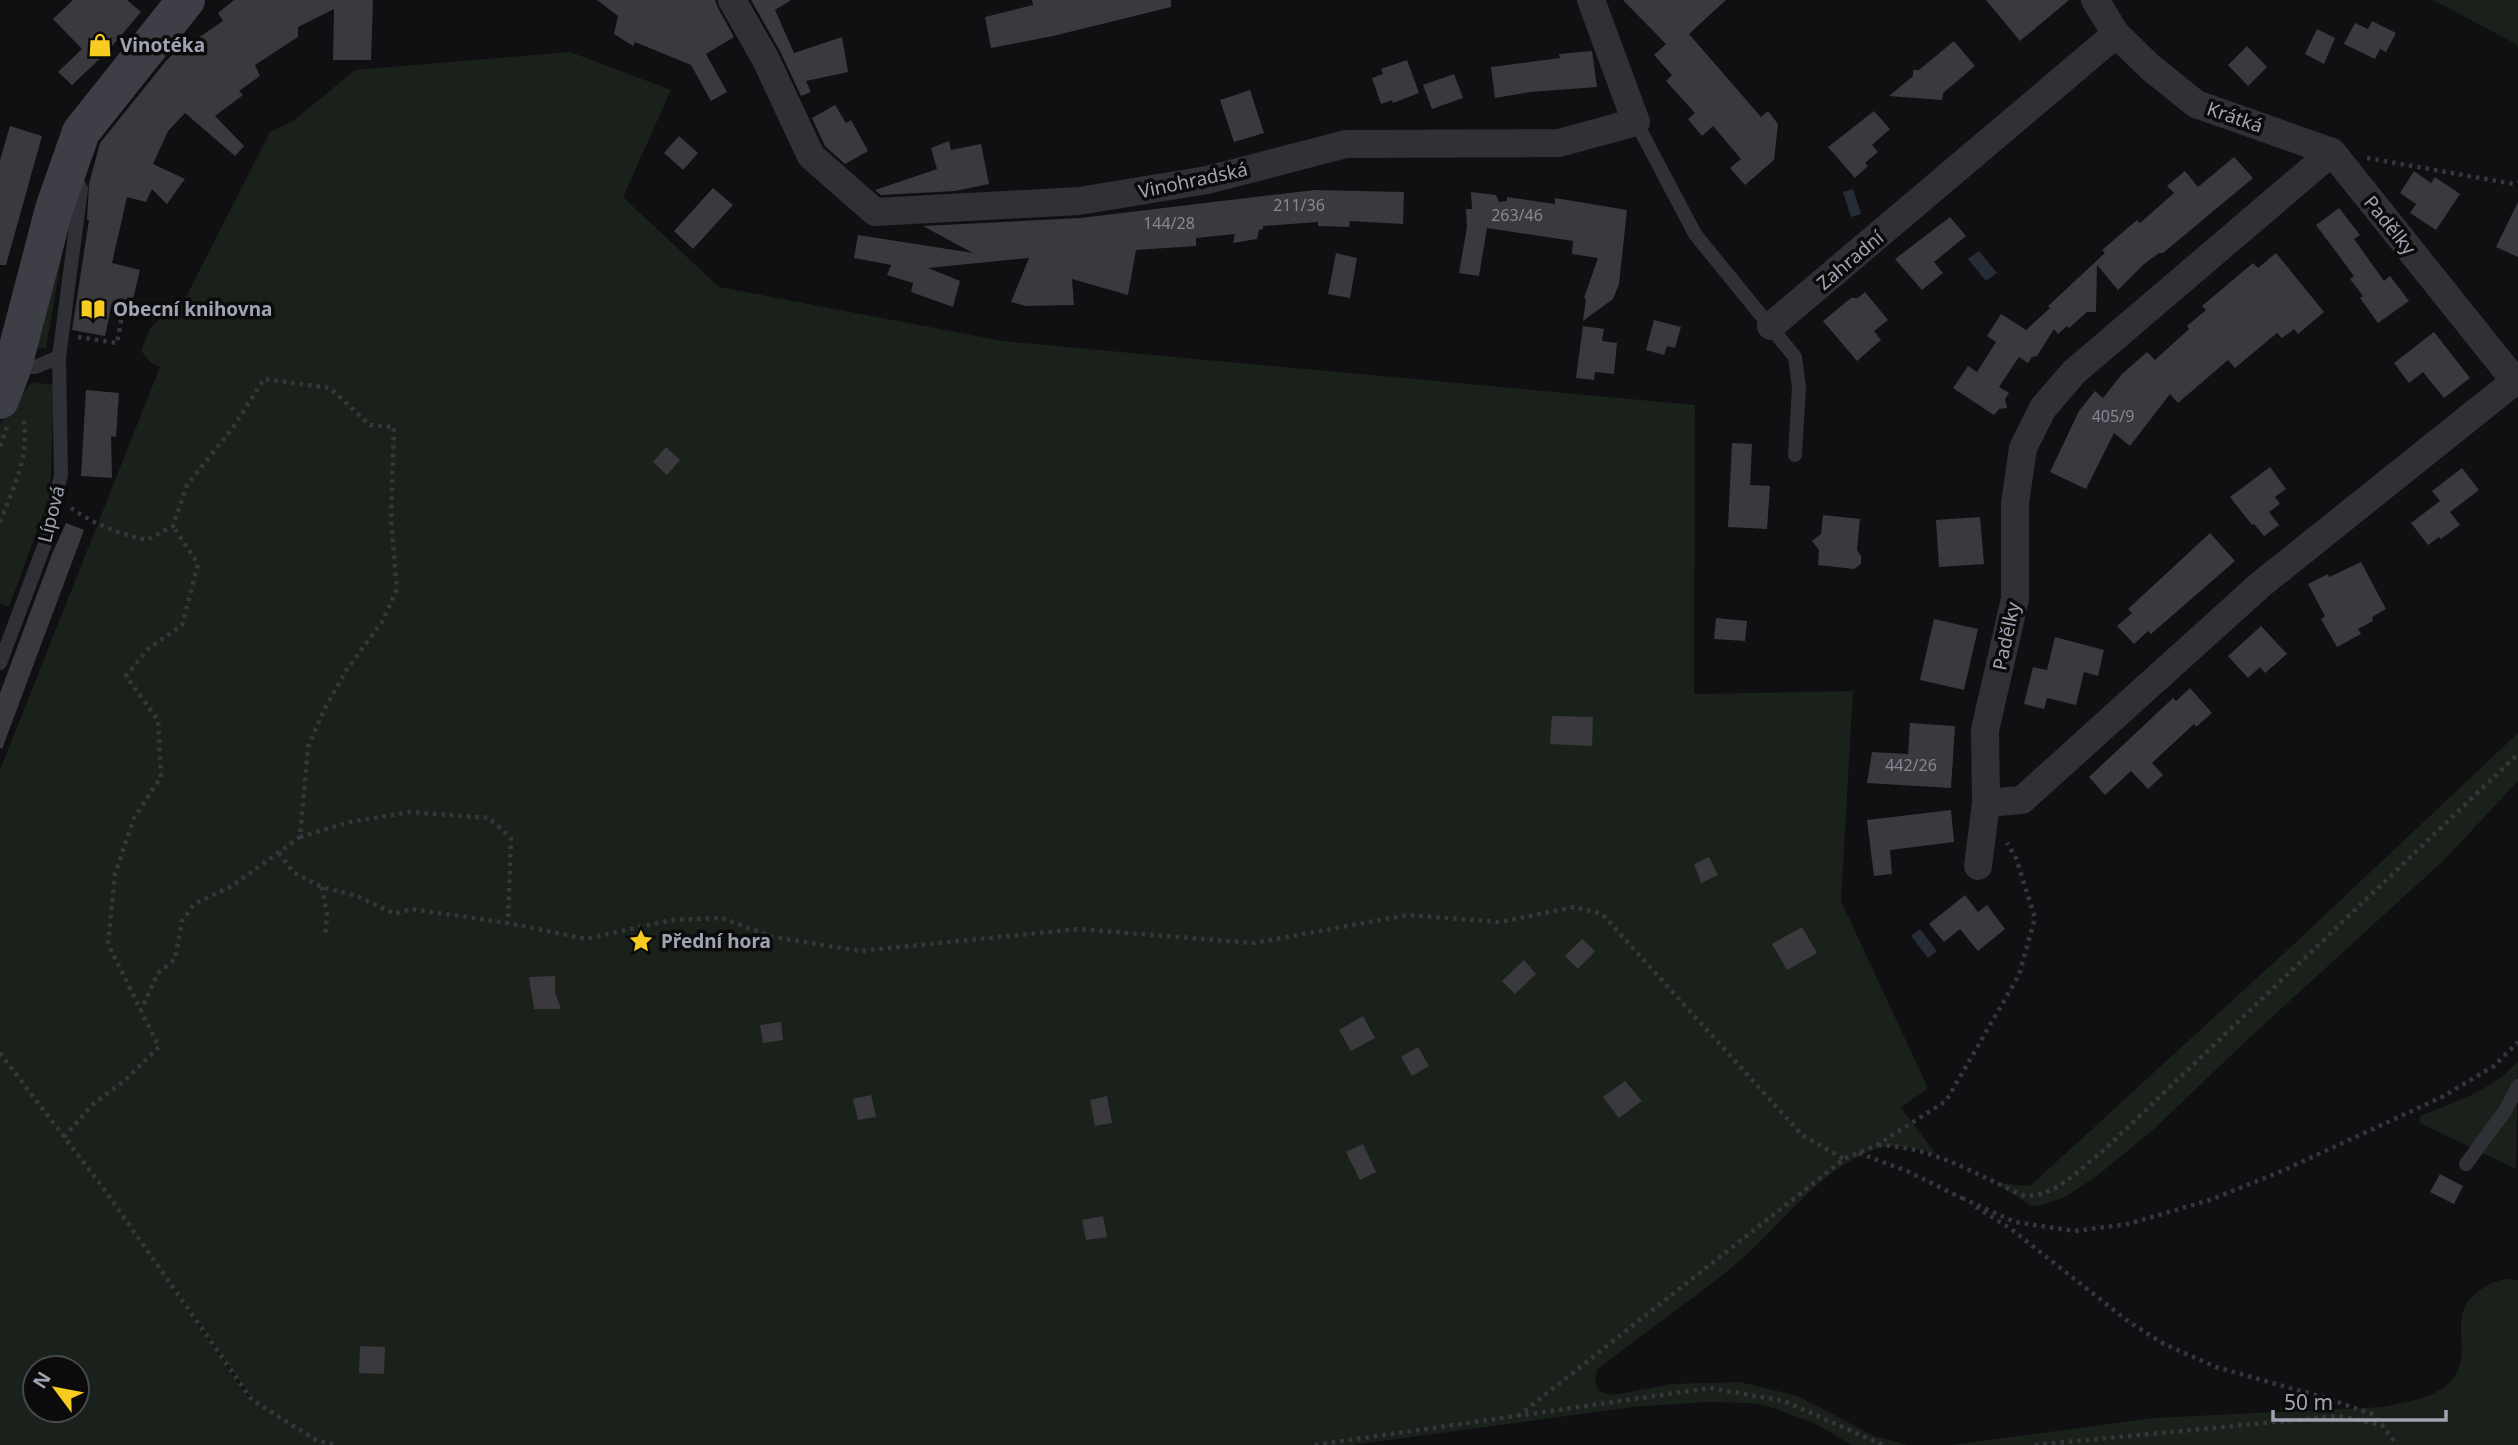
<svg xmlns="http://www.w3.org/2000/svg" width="2518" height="1445" viewBox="0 0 2518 1445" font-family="'Noto Sans',sans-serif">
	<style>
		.green { fill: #1a211b; fill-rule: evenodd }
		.water { fill: #262c35 }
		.building { fill: #3a393e }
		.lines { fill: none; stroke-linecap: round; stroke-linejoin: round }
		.path { stroke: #36373d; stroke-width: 4.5; stroke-dasharray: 3.5 5; stroke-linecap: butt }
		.lane { stroke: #303136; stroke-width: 14 }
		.street { stroke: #303136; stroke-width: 28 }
		.secondary { stroke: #3e3f46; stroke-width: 38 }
		.labels { text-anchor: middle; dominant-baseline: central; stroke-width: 7; stroke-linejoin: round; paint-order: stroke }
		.number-label { font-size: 16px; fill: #868895 }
		.poi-label { font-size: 19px; font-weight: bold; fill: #a0a3b2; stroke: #0b0b0c; text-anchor: start }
		.street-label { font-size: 19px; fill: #a0a3b2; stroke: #0b0b0c }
	</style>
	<rect width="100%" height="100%" fill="#100f11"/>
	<path class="green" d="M2433,0h85v49l-2,-5z
		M570,52l101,38 -48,107 96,90 284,54 692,64 -1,289 159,-3 -12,210 87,187 -27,20 35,46c-22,-5 -41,-12 -63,-4 -53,20 -87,69 -127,105 -47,42 -100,75 -149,115l-2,12 4,9 14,4 59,-11 68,-2 58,14 76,40 34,9h-56l-38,-22 -50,-18 -14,-2 -44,-1 -74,5 -279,38h-1353v-675l160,-403 -10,-5 -9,-11 9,-23 37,-33 83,-163 23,-11 62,-51zM164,1274l87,124 -4,-2zM35,1368h42v42h-42z
		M72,195l-26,154 -16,-2z
		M32,382l22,3 -4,111 -41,111 -9,-4v-179z
		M2518,733v48l-74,79 -197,180 -93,89 -57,47 -32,21 -26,9 -9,-1 -34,-22 34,3 265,-243z
		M2518,1061l-2,108 -96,-46v-7c35,-14 73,-26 98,-55z
		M2505,1279l13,1v165h-567l203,-27 229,-11c22,-5 49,-8 66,-24 27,-25 -2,-62 23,-86 10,-10 19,-15 33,-18z"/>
	<path class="water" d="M1853,189l8,25 -10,3 -8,-25z
		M1979,251l18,22 -11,8 -18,-22z
		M1920,929l17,22 -9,7 -17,-22z"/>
	<path class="building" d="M73,0h54l14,12 -34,40 -35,33 -14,-13 24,-23 -29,-30z
		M234,0h139l-2,60h-38l1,-51 -36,18v10l-43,28 5,11 -21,15 4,4 -28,21 29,30 -9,10 -50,-43 -17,18 -15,33 32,15 -18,25 -15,-15 -6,13 -19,-5 -15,66 28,7 -10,41 -19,-3 -6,28 -33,-6 17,-110h-2l2,-36 11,-41 66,-82 16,-16 3,2 38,-26 -5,-8z
		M597,0h118l3,8 16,29 -28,17 21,38 -16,9 -20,-36 -56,-23 -2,4 -19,-12 4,-18z
		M751,0h40l-16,10 19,43 48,-16 6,35 -42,9 5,11 -10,4 -21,-45z
		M1032,0h139v7l-118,29 -62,12 -6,-31 48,-12z
		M1623,0h103l-37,34 72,83 7,-6 10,13 -4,36 -29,25 -15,-17 11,-9 -28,-33 -11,10 -14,-17 7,-6 -29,-32 6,-6 -18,-20 12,-11z
		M1986,0h83l-49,41z
		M2372,21l24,12 -10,19 -6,-3 -5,10 -31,-15 11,-21 13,6z
		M2317,29l18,9 -11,26 -19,-10z
		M1954,41l21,25 -32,27 -1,7 -53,-4 24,-20v-6h6z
		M2247,46l20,21 -19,19 -20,-21z
		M1592,51l5,36 -67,5 -35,6 -4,-31 69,-9 -1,-4z
		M1407,60l12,33 -26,10 -1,-3 -11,4 -9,-26 11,-4 -2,-5z
		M1454,74l9,24 -31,11 -9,-24z
		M1250,90l14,43 -30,9 -14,-42z
		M835,105l11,18 5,-3 17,31 -23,13 -20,-18 -13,-28z
		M1874,111l16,18 -18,16 6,7 -13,11 3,3 -13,12 -27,-31z
		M10,126l32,10 -36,129h-6v-105z
		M679,136l19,17 -15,17 -19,-17z
		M949,141l2,9 30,-6 8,40 -34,7 -74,4 -6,-5 62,-21 -6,-21z
		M2234,157l19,21 -90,75h-4l-15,11 -26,26 -21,-25 -1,47h-9l-18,16 -2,-2 -9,8 -4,-5 -17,27 -5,1 -4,6 -9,-6 -20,30 10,6 -4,6 2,9 -8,1 -5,6 -41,-27 15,-22 9,6 19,-30 -9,-6 14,-22 25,16 24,-22 -2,-2 57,-53 -3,-3 35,-30 3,3 34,-30 -7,-7 18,-15 13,16z
		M2414,171l17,12 4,-6 25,17 -24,36 -26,-17 6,-9 -16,-11z
		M713,188l20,17 -40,44 -19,-18z
		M1314,190l90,2 -1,32 -53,-3 -1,6 -31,-1v-4l-55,4v3l-4,1 -2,9 -24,4 2,-9 -39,4v8l-60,4 -8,45 -56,-16 2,26 -48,1 -15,-4 18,-44 -101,10 32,13 -7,26 -42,-15 2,-9 -26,-8 4,-10 -37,-7 4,-23 115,18 -50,-27 157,-8z
		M1471,192l25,3 3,7 8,-1v-4l48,7v-6l72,12 -8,74 -6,15 -30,22 3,-22 -2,-1 14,-40 -26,-4 1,-13 -86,-13 -8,48 -20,-3 8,-46 -1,-18h6z
		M2518,202v55l-22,-10z
		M2339,208l21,27 -6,4 30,42 6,-5 19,25 -31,22 -18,-25 3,-2 -13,-17 4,-3 -38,-51z
		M1950,217l16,19 -32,26 9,11 -21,17 -27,-31z
		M1336,253l21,5 -7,40 -22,-4z
		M2276,253l48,59 -26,22 -4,-5 -12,9 -5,-5 -42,35 -7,-8 -50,43 -8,-9 -40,52 -16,-13 -28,56 -36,-17 29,-61 16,-20 8,7 19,-24 25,-22 8,8 34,-31 -2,-3 19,-16 -4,-4 51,-43 5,5z
		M1865,292l23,28 -14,11 7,9 -24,21 -34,-40 28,-23h7z
		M1654,320l27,7 -6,21 -8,-2 -3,9 -18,-5z
		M1583,326l21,3 -2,12 15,2 -3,31 -19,-2 -1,8 -18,-2z
		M2434,332l36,46 -26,20 -21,-26 -14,11 -15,-20z
		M86,390l33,3 -3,44 -5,-1 1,42 -31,-2z
		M1732,443l20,1 -2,41 20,1 -3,43 -39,-2z
		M666,447l14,13 -13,15 -14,-13z
		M2270,467l16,22 -11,8 5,7 -11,8 10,13 -15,11 -10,-12 -2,1 -22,-28z
		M2462,468l17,22 -29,22 10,13 -19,14 -2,-2 -11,8 -17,-22 29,-22 -8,-10z
		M1823,515l37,4 -3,31 4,6v8l-7,5 -36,-4 1,-15 -7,-9 9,-7z
		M1980,517l4,47 -45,3 -3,-47z
		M66,523l18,7 -82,219 -2,-1v-55l52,-139z
		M2210,533l25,28 -84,73 -3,-3 -14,13 -17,-18 15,-13 -4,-4z
		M2361,562l25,47 -14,8 1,4 -15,8 3,5 -24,13 -16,-28 4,-3 -17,-32 20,-10 1,3z
		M1716,618l31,3 -2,20 -31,-2z
		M1934,619l44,10 -14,61 -44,-10z
		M2261,626l26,28 -22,19 -5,-6 -12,11 -20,-22z
		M2055,637l49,13 -6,26 -14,-4 -8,33 -29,-7 -3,11 -20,-5 9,-37 14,3z
		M2190,688l22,25 -16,14 -2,-3 -42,39 11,12 -15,14 -17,-18 -26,24 -16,-18 84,-79 3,3z
		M1552,716l41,1 -1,29 -42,-2z
		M1910,723l45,3 -4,62 -84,-5 5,-31 36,2z
		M1951,810l3,32 -64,8 2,24 -18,2 -7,-56z
		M1709,857l9,18 -17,8 -7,-19z
		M1965,895l13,17 9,-7 18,24 -27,22 -18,-22 -16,13 -15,-18z
		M1802,927l15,26 -30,17 -15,-26z
		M1582,939l13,12 -17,18 -13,-13z
		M1524,960l12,14 -21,20 -13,-13z
		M555,976v16l6,17h-27l-5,-32z
		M1363,1016l12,22 -24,13 -12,-21z
		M781,1022l2,18 -20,3 -3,-18z
		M1418,1047l11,19 -17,10 -11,-19z
		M1625,1081l17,20 -23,17 -16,-21z
		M871,1095l5,22 -18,3 -5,-21z
		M1107,1096l5,27 -17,3 -5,-26z
		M1363,1144l13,28 -16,8 -14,-28z
		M2440,1174l23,12 -9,18 -24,-12z
		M1103,1216l4,21 -21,3 -4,-20z
		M360,1346l25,1 -1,27 -25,-1z"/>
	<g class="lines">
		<path class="path" d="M2367,158l147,26 4,-2
			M78,337l39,6 6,-33
			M0,446l7,-19
			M71,508c23,16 48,26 76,32l26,-14 14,-41 47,-59 30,-47 66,9 40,37 24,2 -3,93 6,69 -15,33 -35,47 -23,41 -16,37 -8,90 -68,49 -38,18 -12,17 -7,38 -17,14 -18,39
			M0,522c13,-34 31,-67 23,-105
			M300,837l50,-15 59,-10 80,6 22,20 -3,85
			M279,853l14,19 29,15 35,9 38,18 16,-5 97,14 78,16 85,-19 51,-2 51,19 87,14 218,-22 175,14 155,-28 92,7 74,-15 28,7 200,221 42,24
			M322,887l5,28 -2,22
			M0,1053l104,136 148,211 64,40 18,5
			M64,1137l28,-32 33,-25 34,-33 -51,-103 7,-70 19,-56 27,-41 -3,-57 -32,-44 22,-27 34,-24 16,-61 -25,-38
			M1878,1145c55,2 95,28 144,50 31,5 57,-26 81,-44l415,-397
			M1859,1153l50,19 53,26
			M1962,1198l53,24 60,9 53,-7 82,-24 72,-29 160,-74 52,-31 24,-24
			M1976,1207l35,22 118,93 35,22 52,23 113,32 43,15 10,11
			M1518,1416l326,-257 33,-14 69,-44 73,-126 16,-57 -19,-60 -9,-15
			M1315,1445l395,-57 74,13 99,44
			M2035,1445l303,-29 44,9 15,20"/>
		<path class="lane" d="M1636,122l59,112 100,123 4,31 -4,67
			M14,366l21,1 24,-10
			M0,663l46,-122 15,-66 -2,-118 22,-168 -6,-12
			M2466,1164l39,-53 13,-25"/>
		<path class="street" d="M732,0l33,58 46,98 64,56 204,-11 128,-21 139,-36 213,-1 77,-21 -45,-122
			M2095,0l21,34 34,33 46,37 136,48
			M1771,326l345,-292
			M1978,866l8,-63 -1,-73 30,-131v-96l8,-55 20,-40 31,-36 258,-220 183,229 -255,204 -238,215 -36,3"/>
		<path class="secondary" d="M0,400l13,-34 41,-157 27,-77 105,-132"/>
	</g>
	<defs>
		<g id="shop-bare" transform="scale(1.89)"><path d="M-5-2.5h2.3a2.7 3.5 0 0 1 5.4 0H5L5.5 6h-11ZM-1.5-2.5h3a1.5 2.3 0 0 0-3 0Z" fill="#f8cb20" stroke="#0b0b0c" stroke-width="2.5" paint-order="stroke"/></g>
		<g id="library-bare" transform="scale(1.89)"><path d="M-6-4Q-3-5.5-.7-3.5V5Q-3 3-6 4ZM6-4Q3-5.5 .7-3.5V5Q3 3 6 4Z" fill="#f8cb20" stroke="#0b0b0c" stroke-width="2.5" paint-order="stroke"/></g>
		<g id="sight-bare" transform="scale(1.89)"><path d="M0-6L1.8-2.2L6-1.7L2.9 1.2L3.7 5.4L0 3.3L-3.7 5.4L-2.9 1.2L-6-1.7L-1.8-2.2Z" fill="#f8cb20" stroke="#0b0b0c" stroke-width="2.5" paint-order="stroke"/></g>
	</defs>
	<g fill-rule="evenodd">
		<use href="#shop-bare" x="100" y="45"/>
		<use href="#library-bare" x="93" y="309"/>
		<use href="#sight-bare" x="641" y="941"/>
	</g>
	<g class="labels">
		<g class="number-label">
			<text x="1299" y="205">211/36</text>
			<text x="1517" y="215">263/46</text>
			<text x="1169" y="223">144/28</text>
			<text x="2113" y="416">405/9</text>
			<text x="1911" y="765">442/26</text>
		</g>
		<g class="poi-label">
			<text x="120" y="45">Vinotéka</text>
			<text x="113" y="309">Obecní knihovna</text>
			<text x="661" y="941">Přední hora</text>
		</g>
		<g class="street-label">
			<text transform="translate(2235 117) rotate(19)">Krátká</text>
			<text transform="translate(1193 180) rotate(-12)">Vinohradská</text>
			<text transform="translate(2390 225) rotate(51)">Padělky</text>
			<text transform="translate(1850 260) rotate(-40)">Zahradní</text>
			<text transform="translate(51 514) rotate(-76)">Lípová</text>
			<text transform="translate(2006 636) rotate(-78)">Padělky</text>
		</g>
	</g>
	<g transform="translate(56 1389) rotate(302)"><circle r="33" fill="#0b0b0c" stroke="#47484e" stroke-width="2"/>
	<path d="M0-5L12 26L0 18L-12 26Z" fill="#f8cb20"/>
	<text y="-10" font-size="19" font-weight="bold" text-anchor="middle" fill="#a0a3b2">N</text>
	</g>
	<path d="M2273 1410v10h173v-10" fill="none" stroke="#a0a3b2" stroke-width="3.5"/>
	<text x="2284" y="1410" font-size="21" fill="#a0a3b2" stroke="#0b0b0c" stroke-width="5" paint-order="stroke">50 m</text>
</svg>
